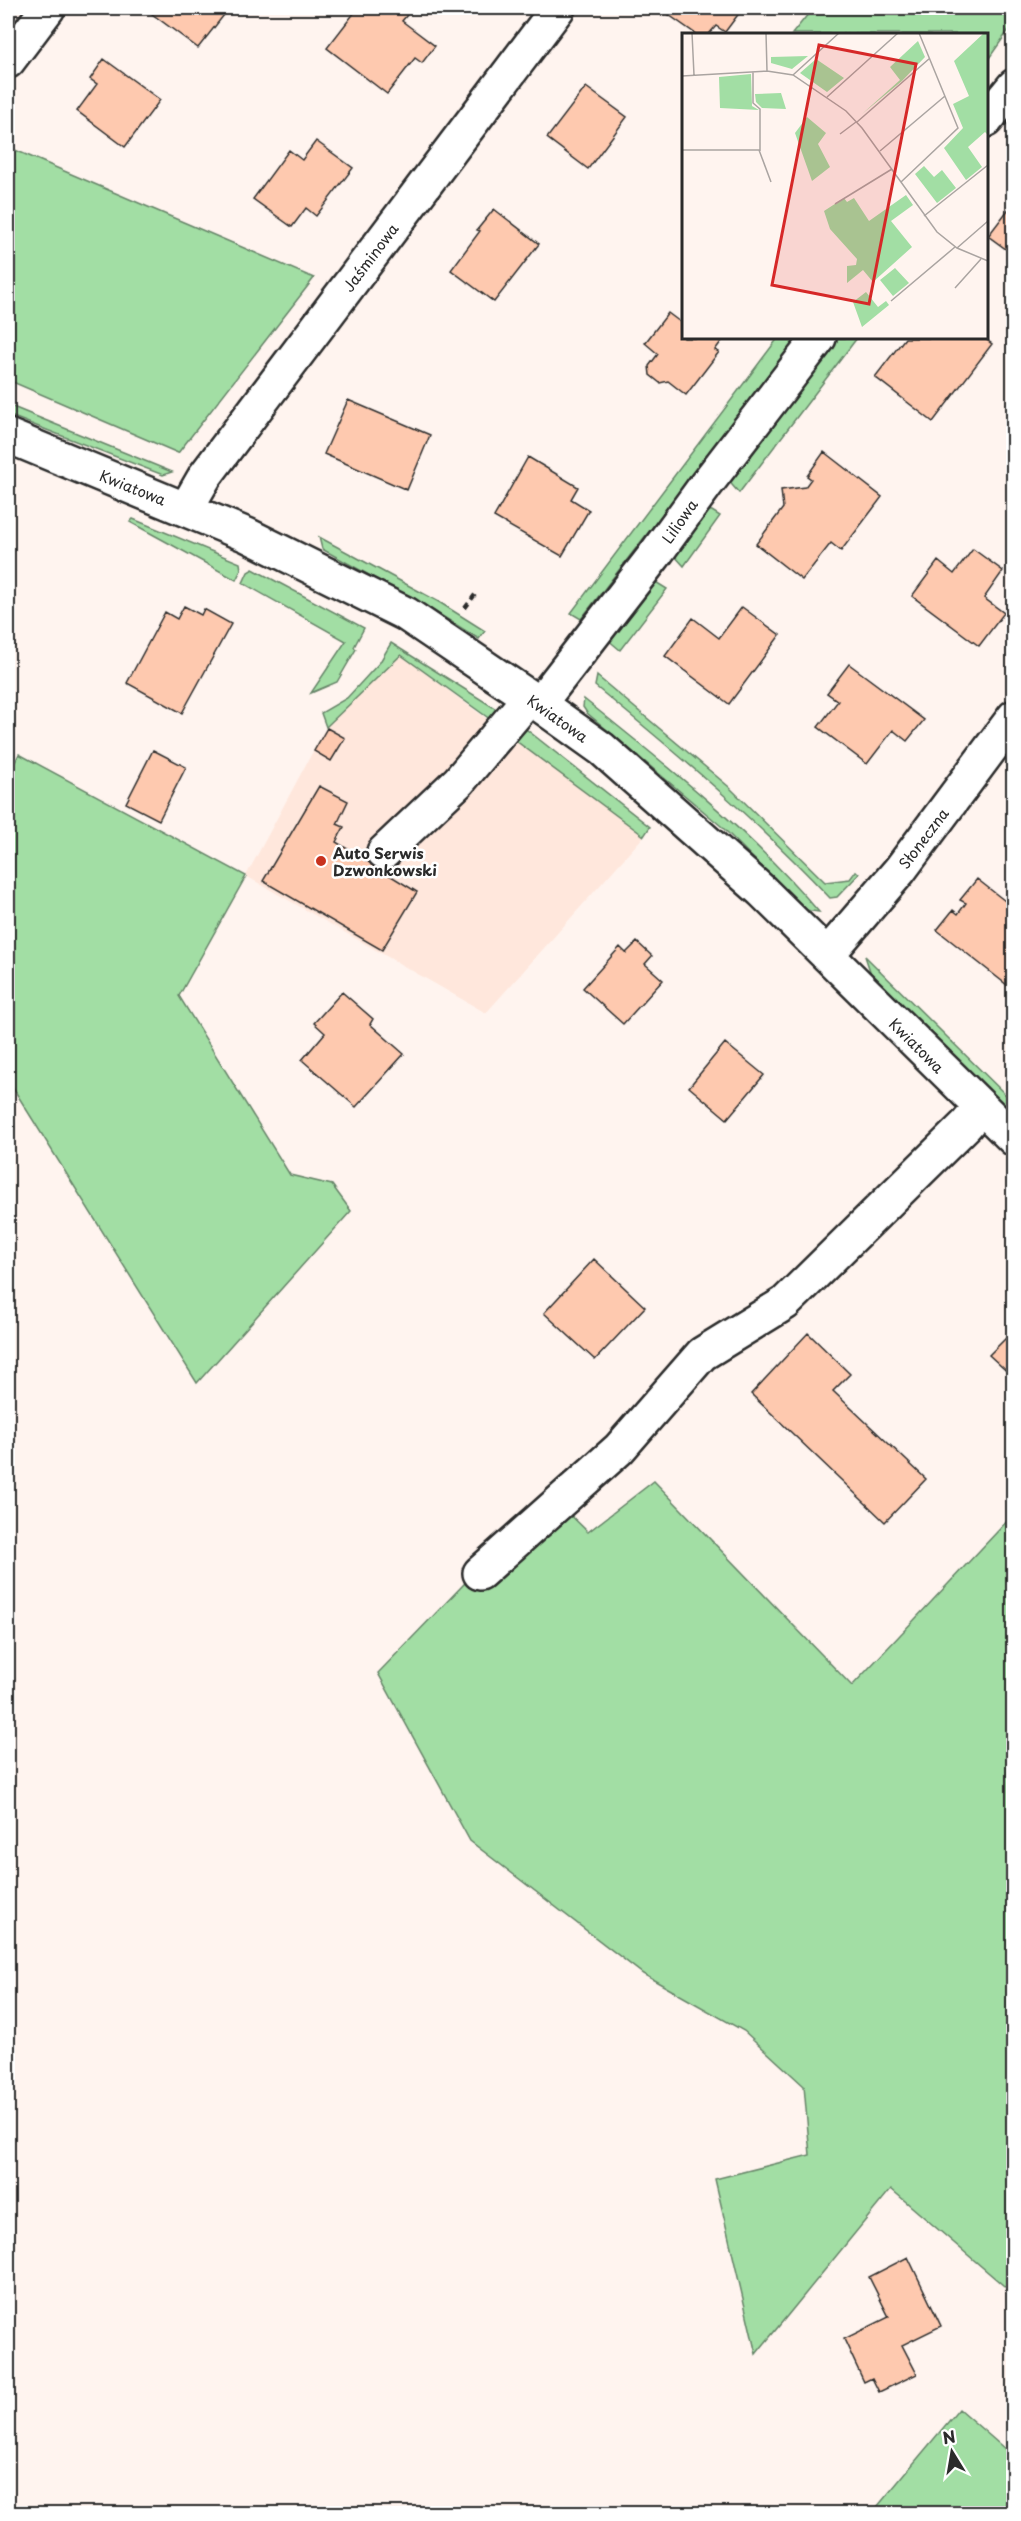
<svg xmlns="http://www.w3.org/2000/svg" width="1021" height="2521" viewBox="0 0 1021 2521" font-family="'Playpen Sans',sans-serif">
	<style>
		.built { fill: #ffe7dc }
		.green { fill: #a2dea4; stroke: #668468; stroke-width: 1.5 }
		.building { fill: #fec9af; stroke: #2b2b2b; stroke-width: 1.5 }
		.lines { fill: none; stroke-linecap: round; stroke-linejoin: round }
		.minor-casing { stroke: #2b2b2b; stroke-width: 38 }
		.path { stroke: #2b2b2b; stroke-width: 4; stroke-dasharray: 6 4.5; stroke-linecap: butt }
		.minor { stroke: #fff; stroke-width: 33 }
		.poi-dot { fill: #c8321e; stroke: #fff; stroke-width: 2 }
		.labels { text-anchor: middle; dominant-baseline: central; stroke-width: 5; stroke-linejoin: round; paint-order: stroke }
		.street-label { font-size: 15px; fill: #2b2b2b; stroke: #fff }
		.poi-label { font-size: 15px; font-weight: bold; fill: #2b2b2b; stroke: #fff; text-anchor: start }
		.inset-road { fill: none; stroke: #aaa4a1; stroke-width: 1.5 }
		.view { fill: #d62828; fill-opacity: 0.15; stroke: #d62828; stroke-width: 3 }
		.inset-edge { fill: none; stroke: #2b2b2b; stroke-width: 3 }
	</style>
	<rect width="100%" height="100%" fill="#fff4ef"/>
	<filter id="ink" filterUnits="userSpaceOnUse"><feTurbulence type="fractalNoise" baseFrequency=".0167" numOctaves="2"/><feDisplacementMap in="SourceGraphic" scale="12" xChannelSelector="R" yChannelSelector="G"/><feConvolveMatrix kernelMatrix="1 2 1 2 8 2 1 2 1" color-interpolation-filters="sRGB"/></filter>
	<g filter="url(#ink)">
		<path class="built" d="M401,655l243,181 -158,177 -240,-137 80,-149z"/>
		<path class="green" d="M813,8h200v16l-26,37 -1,-27h-194z
			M8,147l306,131 -136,175 -170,-73z
			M778,338h21l-218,281 -10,-6z
			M833,338h24l-118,155 -13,-15z
			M8,405l164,67 -9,3 -155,-60z
			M704,510l8,1 8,5 -36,50 -12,-13z
			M133,519l107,44 1,7 -5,10 -106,-58z
			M319,537l120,65 46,29 -6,8 -45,-28 -112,-62z
			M253,569l111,59 -10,19 2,2 -19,33 -26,11 35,-52 -103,-58 5,-11z
			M654,581l13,8 -47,61 -13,-11z
			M391,643l110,69 -7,10 -93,-67 -75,72 -5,-14 26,-15 33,-36z
			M597,676l131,110 97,96 25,-3 6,-8 3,3 -22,23 -7,1c-72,-77 -153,-145 -235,-212z
			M584,699c83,66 166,132 235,213l-14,-2 -84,-84 -134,-113 -4,-6z
			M517,722l133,105 -6,9 -136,-101z
			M19,754l227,122 -67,120 111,179 42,10 19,26 -154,172 -189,-303v-304z
			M865,956l148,146v13l-142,-141z
			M654,1481l198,205 161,-171 1,772 -4,4 -119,-102 -135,165 -41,-175 95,-24 -6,-69 -60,-55 -101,-57 -173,-133 -92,-168 172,-178 38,37z
			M959,2409l54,47v57h-141z"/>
		<path class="building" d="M144,8h71l9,7 -26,33z
			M358,8h38l11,7 -5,6 33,25 -13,17 -7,-5 -28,36 -60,-46z
			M659,8h84l-18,24 -9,-6 -7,8h-13z
			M104,59l56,41 -35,47 -48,-36 20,-27 -7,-5z
			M586,87l41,30 -39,52 -41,-31z
			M316,141l37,27 -37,48 -10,-8 -14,19 -39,-28 36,-49 13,10z
			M1014,202v53l-26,-19z
			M494,209l45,35 -45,58 -43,-32 29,-39 -3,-1z
			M668,313l16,12v13h40l-9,12 4,2 -33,43 -18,-14 -8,2 -10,-8 -1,-9 9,-12 -13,-11z
			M905,338h79l8,6 -59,78 -58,-45z
			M348,400l82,35 -23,55 -83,-36z
			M824,452l58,45 -41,54 -10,-8 -29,37 -46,-36 27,-36 -2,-18 24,-3 6,-8 -4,-3z
			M528,457l50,30 -7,12 18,11 -27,46 -68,-39z
			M973,549l30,22 -19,27 20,15 -25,33 -67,-50 26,-35 16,13z
			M184,606l17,9 3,-6 27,15 -49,89 -55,-30 38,-71 12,7z
			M742,607l38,28 -51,69 -64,-48 28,-38 26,20z
			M849,664l75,56 -17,21 -14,-11 -26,34 -49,-37 20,-26 -11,-8z
			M327,728l18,10 -14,23 -17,-10z
			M153,750l33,17 -27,53 -33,-17z
			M319,786l29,15 -11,23 7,3 -8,15 81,50 -35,58 -119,-69z
			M977,879l37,29v69l-7,8 -70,-55 16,-20 5,4 8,-11 -6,-3z
			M637,942l15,14 -7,8 18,16 -40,44 -40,-36 37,-41 6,6z
			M342,992l31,27 -3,5 34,30 -48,53 -54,-47 23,-27 -11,-10z
			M725,1043l39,32 -37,44 -38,-32z
			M594,1259l51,48 -50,53 -51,-47z
			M1014,1330v48l-25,-23z
			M808,1333l42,41 -17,17 93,88 -41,43 -134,-128z
			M908,2257l33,69 -39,19 15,29 -38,18 -7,-14 -8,4 -20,-43 45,-22 -20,-40z"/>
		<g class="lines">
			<g class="minor-casing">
				<path id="minor" d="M8,61l40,-53
					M986,120l28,-34
					M8,436l239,99 159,79 133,90 63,45 160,142 252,248
					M186,509l19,-33 353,-468
					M539,704l115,-148 51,-70 114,-148
					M384,852l75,-71 70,-83
					M827,955l73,-85 114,-153
					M480,1573l139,-124 83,-95 83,-51 181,-178 15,-18"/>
			</g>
			<path class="path" d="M465,608l12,-16"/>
			<use href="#minor" class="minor"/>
		</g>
	</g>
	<circle class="poi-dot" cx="321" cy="861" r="6"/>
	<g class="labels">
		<g class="street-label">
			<text transform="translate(370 257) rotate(-53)">Jaśminowa</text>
			<text transform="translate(133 487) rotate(22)">Kwiatowa</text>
			<text transform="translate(679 521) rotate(-55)">Liliowa</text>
			<text transform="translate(558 718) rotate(35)">Kwiatowa</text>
			<text transform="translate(923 838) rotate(-53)">Słoneczna</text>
			<text transform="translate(917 1045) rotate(45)">Kwiatowa</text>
		</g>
		<g class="poi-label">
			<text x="333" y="852">Auto Serwis<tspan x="333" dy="17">Dzwonkowski</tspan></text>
		</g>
	</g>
	<g transform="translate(682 33)">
		<rect width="306" height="306" fill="#fff4ef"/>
		<path d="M302,0h4v102l-3,-3 -17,15 14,20 -16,13 -22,-32 19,-20 -10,-24 16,-8 -15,-35zM236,8l7,16 -23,24 -40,33 38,-34 -10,-13zM126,23l-16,13 -21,-6v-6zM134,26l28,19 -17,14 -27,-19zM69,41l1,32 7,4 -39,-2 -1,-31zM99,60l5,16 -24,-1 -6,-6 -1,-8zM125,84l19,16 -8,11 12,23 -18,14 -17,-48zM242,133l10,11 8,-7 14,18 -19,15 -22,-29zM224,162l7,10 -22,16 21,26 -39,35 -10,-12 -16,13v-17l9,-1 1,-6 -27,-30 -6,-18 20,-13 3,4 7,-4 15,23zM213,235l14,15 -16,13 -13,-16zM184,259l12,15 8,-6 3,4 -27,22 -9,-25z" fill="#a2dea4"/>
		<path class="inset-road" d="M10,0l2,42M84,0l1,38M71,39v31l7,6v42M111,42l46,-42M0,43l85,-5 26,4 53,36 16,17 75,104 20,16 31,13M145,64l71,-64M175,89l73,-64M158,101l16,-12M0,117h77l12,32M198,118l65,-55M219,149l57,-54 -39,-95M153,171l57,-35M242,183l64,-51M275,215l31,-27M273,255l26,-29M209,268l64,-54"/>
		<path class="view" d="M137,12l97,19 -47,240 -97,-19z"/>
		<rect width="306" height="306" class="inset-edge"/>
	</g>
	<rect width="1021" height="2521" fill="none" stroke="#fff" stroke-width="30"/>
	<rect x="15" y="15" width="991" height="2491" fill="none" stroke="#2b2b2b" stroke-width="2" filter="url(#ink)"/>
	<g transform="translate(952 2452) rotate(349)" stroke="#ffffff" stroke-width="4.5" paint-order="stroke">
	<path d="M0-4.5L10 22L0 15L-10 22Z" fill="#2b2b2b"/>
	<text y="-9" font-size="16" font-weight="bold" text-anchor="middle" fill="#2b2b2b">N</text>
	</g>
</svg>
